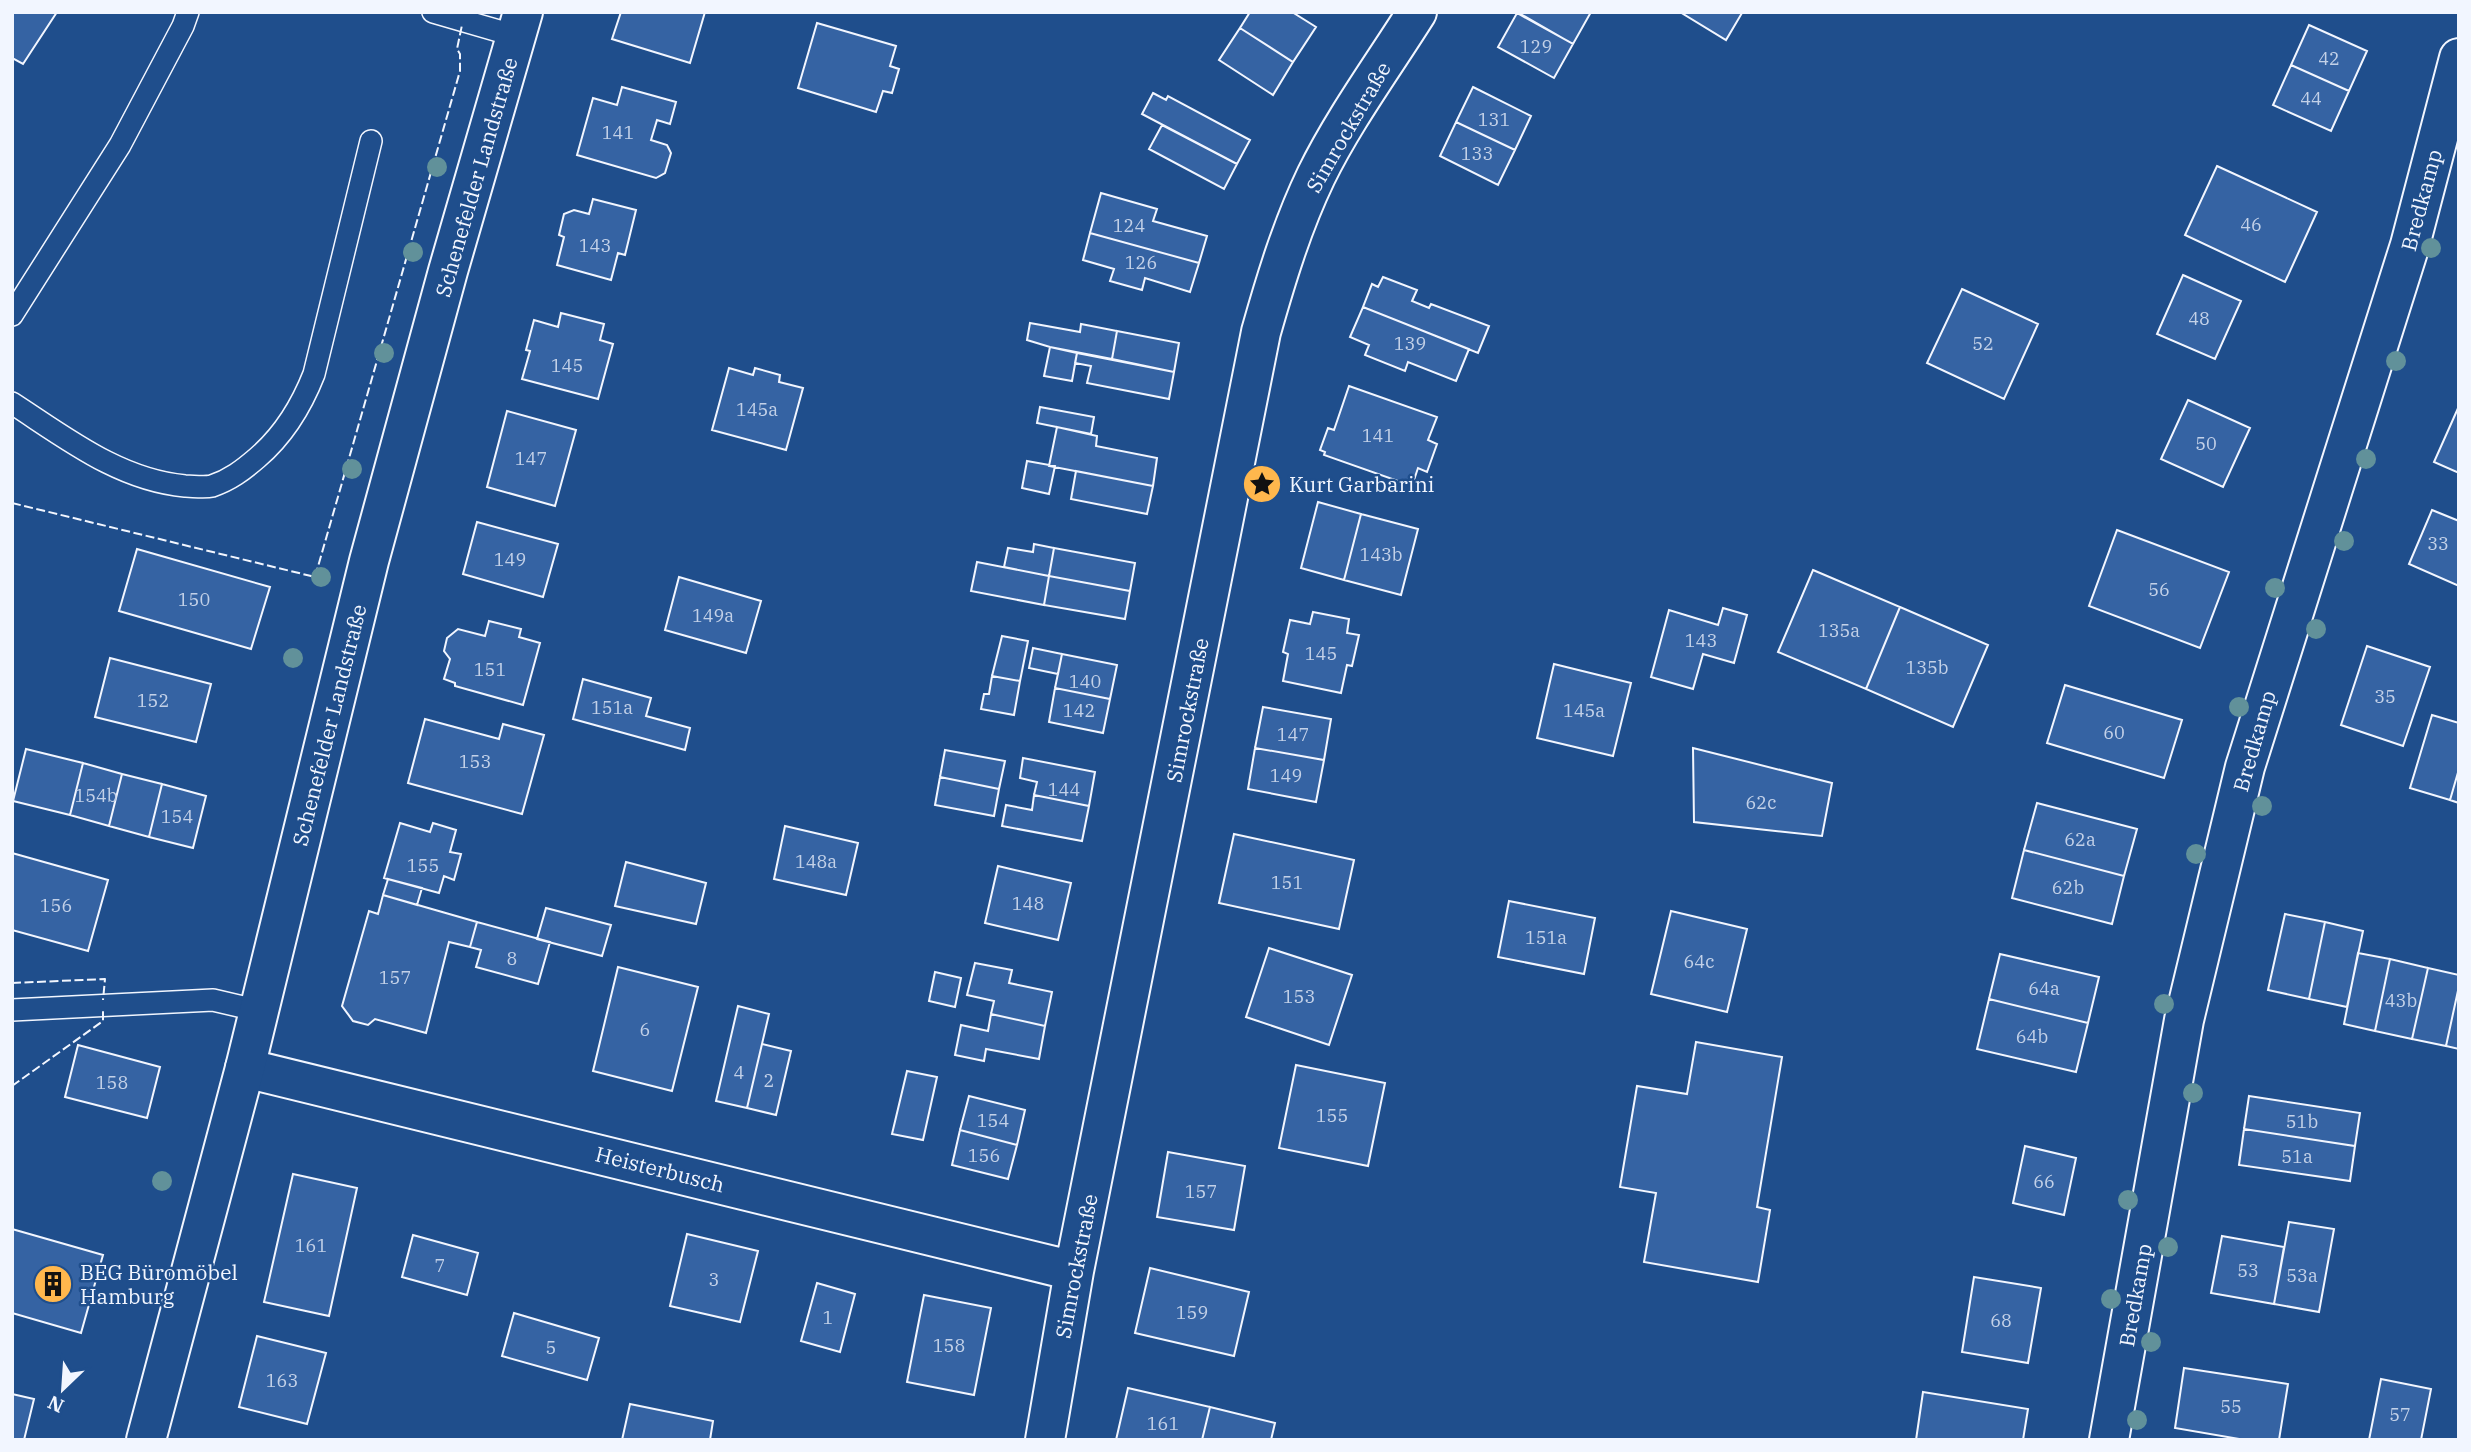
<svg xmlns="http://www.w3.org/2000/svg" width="2471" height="1452" viewBox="0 0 2471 1452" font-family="'IBM Plex Serif',serif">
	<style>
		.building { fill: #3563a3; stroke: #f2f6ff; stroke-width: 2 }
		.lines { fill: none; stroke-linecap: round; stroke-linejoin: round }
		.lane-casing { stroke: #f2f6ff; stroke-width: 24 }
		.street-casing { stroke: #f2f6ff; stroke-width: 42 }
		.secondary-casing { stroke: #f2f6ff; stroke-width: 42 }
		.lane { stroke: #1f4e8c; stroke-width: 21 }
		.street { stroke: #1f4e8c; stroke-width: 38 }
		.secondary { stroke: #1f4e8c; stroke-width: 38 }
		.fence { stroke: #f2f6ff; stroke-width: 2; stroke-dasharray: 9 3.5; stroke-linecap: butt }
		.tree { fill: #61919a }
		.labels { text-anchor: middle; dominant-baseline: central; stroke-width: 5; stroke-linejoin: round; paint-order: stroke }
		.number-label { font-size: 18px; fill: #c3d1e8 }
		.street-label { font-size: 21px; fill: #f2f6ff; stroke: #1f4e8c }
		.poi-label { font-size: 21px; fill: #f2f6ff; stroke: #1f4e8c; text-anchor: start }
	</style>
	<rect width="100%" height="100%" fill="#1f4e8c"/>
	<path class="building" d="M12,12h45l-34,52 -11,-6z
		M621,12h84l-15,51 -78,-24z
		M1250,12h42l24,15 -23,35 -53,-34z
		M1517,12h74l-18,32z
		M1680,12h61l1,1 -16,27z
		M1517,13l56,31 -19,34 -56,-31z
		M817,23l79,23 -6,20 9,3 -7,24 -9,-2 -7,21 -78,-24z
		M2309,25l58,26 -18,40 -58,-26z
		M1240,28l53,34 -20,33 -54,-35z
		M2291,65l58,26 -18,40 -58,-26z
		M622,87l54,15 -6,22 -13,-4 -6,20 16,5 4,8 -6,20 -9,5 -79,-23 16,-57 24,7z
		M1473,87l58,29 -16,34 -59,-28z
		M1153,93l13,7 2,-4 82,44 -13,24 -95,-50z
		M1456,122l59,28 -17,35 -58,-29z
		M1162,125l75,39 -13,25 -75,-40z
		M2217,166l100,46 -32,70 -100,-47z
		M1101,193l56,16 -4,12 54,15 -8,27 -109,-30z
		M593,199l43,11 -11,45 -7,-2 -7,27 -54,-15 7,-28 -5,-2 5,-21 10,-4 15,4z
		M1090,233l109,30 -9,29 -45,-14 -3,12 -32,-9 4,-12 -31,-9z
		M2183,275l58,26 -26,58 -58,-25z
		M1383,277l34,13 -5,11 17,7 2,-4 58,22 -11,27 -115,-46 9,-23 6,3z
		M1962,289l76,35 -34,75 -77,-36z
		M1363,307l106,42 -13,32 -48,-19 -3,9 -40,-16 4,-10 -19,-8z
		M561,313l43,11 -4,16 13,4 -15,55 -76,-20 8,-28 -4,-1 8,-30 24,7z
		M1030,323l50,9 1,-8 36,7 -5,28 -62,-12 -23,-7z
		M1117,331l62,12 -5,29 -62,-13z
		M1050,347l27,6 -5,28 -28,-5z
		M1077,353l97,19 -5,27 -82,-16 4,-17 -16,-3z
		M729,368l24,7 2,-7 25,7 -1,7 24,6 -17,62 -74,-20z
		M1349,386l88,31 -9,23 9,4 -10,28 -9,-4 -6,18 -88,-31 1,-3 -5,-2 8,-22 6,2z
		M2188,400l62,28 -27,59 -62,-28z
		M2459,406v67l-25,-11z
		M1040,407l54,10 -3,17 -54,-11z
		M507,411l69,19 -21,76 -68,-19z
		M1057,427l40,9 -1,10 61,12 -4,28 -104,-20z
		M1027,461l28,5 -6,28 -27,-6z
		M1076,471l77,15 -6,28 -76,-15z
		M1318,502l43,12 -17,66 -43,-12z
		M2432,510l27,11v65l-50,-22z
		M1361,514l57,15 -17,66 -57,-15z
		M477,522l81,22 -15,53 -80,-23z
		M2117,530l112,42 -29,76 -111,-42z
		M1034,544l20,4 -5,28 -45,-9 4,-19 25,4z
		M1054,548l81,15 -5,28 -81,-15z
		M137,549l133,38 -19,62 -132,-38z
		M977,562l72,14 -5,29 -73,-14z
		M1813,570l87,37 -34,82 -88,-37z
		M1049,576l81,15 -5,28 -81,-14z
		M679,577l82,24 -15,52 -81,-23z
		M1900,607l88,38 -35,82 -87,-38z
		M1723,608l24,7 -13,48 -31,-9 -10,35 -42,-12 18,-67 49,15z
		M1313,612l36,7 -2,14 12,2 -7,31 -5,-1 -6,28 -58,-12 5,-27 -5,-2 7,-32 20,4z
		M489,621l32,8 -2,8 21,6 -17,62 -68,-19v-3l-11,-4 6,-20 -6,-8 3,-13 11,-9 27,7z
		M1002,636l26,5 -8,40 -28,-5z
		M2367,646l63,21 -27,79 -62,-21z
		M1033,648l29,6 -4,20 -29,-6z
		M1062,654l55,11 -7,34 -55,-11z
		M110,658l101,26 -15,58 -101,-25z
		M1554,664l77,19 -18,73 -76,-18z
		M992,676l28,5 -6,34 -33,-6 3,-15h5z
		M583,679l68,19 -5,18 44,12 -5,22 -112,-31z
		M2065,685l117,35 -18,58 -117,-35z
		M1055,688l55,11 -7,34 -54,-11z
		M1263,707l68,12 -7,41 -69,-12z
		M2432,715l27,8v46l-9,31 -40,-12z
		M425,719l74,20 4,-15 41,11 -22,79 -114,-31z
		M1255,748l69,12 -8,42 -68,-13z
		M1693,748l139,35 -10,53 -128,-14z
		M26,749l57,14 -13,52 -57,-14z
		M945,750l60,11 -6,28 -59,-12z
		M1023,758l72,14 -6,34 -55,-11 3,-13 -17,-4z
		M83,763l39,11 -13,52 -39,-11z
		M2459,769v34l-9,-3z
		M122,774l40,10 -13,53 -40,-11z
		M940,777l59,12 -5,27 -59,-11z
		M162,784l44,12 -13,52 -44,-11z
		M1034,795l55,11 -7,35 -80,-15 4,-21 26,5z
		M2037,803l100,26 -13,47 -100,-26z
		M400,823l30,9 3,-9 23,7 -6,22 11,2 -7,26 -10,-4 -5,17 -55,-15z
		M785,826l73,17 -12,52 -72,-16z
		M1234,834l120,26 -15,69 -120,-26z
		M2024,850l100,26 -12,48 -100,-26z
		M12,853l96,27 -20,71 -76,-21z
		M626,862l80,21 -10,41 -81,-18z
		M998,866l73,17 -13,57 -73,-17z
		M388,879l34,9 -5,17 -34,-10z
		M383,895l94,27 -7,25 -21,-5 -23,91 -51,-14 -7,6 -15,-4 -11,-15 27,-95 9,3z
		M1509,901l86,17 -11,56 -86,-17z
		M546,908l65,17 -9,31 -65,-17z
		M1671,911l76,18 -20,83 -76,-18z
		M2285,914l40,8 -16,77 -41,-9z
		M477,922l73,20 -12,42 -62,-17 5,-17 -11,-3z
		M2325,922l38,9 -16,76 -38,-8z
		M1269,948l83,27 -23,70 -83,-28z
		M2358,953l32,6 -15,72 -31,-7z
		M2000,954l99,23 -11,46 -99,-24z
		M2390,959l38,9 -16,71 -37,-8z
		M975,963l37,7 -3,13 43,9 -7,34 -54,-12 3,-13 -27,-6z
		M618,967l80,20 -26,104 -79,-20z
		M2428,968l31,7v11l-13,60 -34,-7z
		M935,972l26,6 -6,29 -26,-6z
		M2459,986v63l-13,-3z
		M1989,999l99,24 -12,49 -99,-23z
		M738,1006l31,8 -22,94 -31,-7z
		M991,1014l54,12 -6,33 -53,-10 -2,12 -29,-6 6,-30 27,6z
		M1696,1042l86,15 -25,150 13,3 -12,72 -114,-20 12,-69 -36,-6 17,-101 50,8z
		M762,1044l29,7 -15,64 -29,-7z
		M78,1045l82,22 -13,51 -82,-21z
		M1296,1065l89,18 -17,83 -89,-18z
		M907,1071l30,6 -14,63 -31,-6z
		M969,1096l56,14 -8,35 -57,-15z
		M2249,1096l111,17 -5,33 -111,-17z
		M2244,1129l111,17 -5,35 -111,-16z
		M960,1130l57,15 -9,34 -56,-14z
		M2025,1146l51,12 -12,57 -51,-12z
		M1168,1152l77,14 -11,64 -77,-13z
		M293,1174l64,14 -28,128 -65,-14z
		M2289,1222l45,7 -15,83 -45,-8z
		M12,1229l91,26 -22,78 -69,-20z
		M687,1234l71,17 -18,71 -70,-16z
		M413,1235l65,18 -11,42 -65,-18z
		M2222,1236l62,11 -10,57 -63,-11z
		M1150,1268l99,24 -15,64 -99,-23z
		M1974,1277l67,11 -13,75 -66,-11z
		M817,1283l38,11 -15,58 -39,-11z
		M924,1295l67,13 -17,87 -67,-13z
		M514,1313l85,25 -12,42 -85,-24z
		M257,1336l69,17 -19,71 -68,-17z
		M2184,1368l104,16 -9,56h-34l-70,-12z
		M2381,1379l50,10 -10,51h-52z
		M1128,1388l82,19 -8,33h-86z
		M1923,1392l105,17 -5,31h-107z
		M12,1394l22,5 -10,41h-12z
		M630,1404l83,17 -3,19h-88z
		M1210,1407l65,16 -4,17h-69z"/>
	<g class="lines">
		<g class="lane-casing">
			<path id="lane" d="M433,12l83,24
				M12,315l108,-170 63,-119 5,-14
				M12,403c54,35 107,77 173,83 8,0 19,2 27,0 18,-6 31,-16 45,-28 27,-23 44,-51 57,-84l57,-233
				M12,1010l201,-10 47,11"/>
		</g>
		<g class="street-casing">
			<path id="street" d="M245,1068l829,203
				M1045,1440l29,-169 187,-939c15,-53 31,-106 55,-156 28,-57 67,-110 101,-164
				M2109,1440l75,-420 61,-253 165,-522 49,-187"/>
		</g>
		<g class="secondary-casing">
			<path id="secondary" d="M146,1440l99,-372 124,-507 79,-290 75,-259"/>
		</g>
		<use href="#lane" class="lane"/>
		<use href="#street" class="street"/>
		<use href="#secondary" class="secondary"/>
		<path class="fence" d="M12,503l303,74 145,-506v-17l-3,-5 5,-24
			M12,983l93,-4 -2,21
			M12,1086l91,-65v-11"/>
	</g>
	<g class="tree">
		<circle cx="437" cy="167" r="10"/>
		<circle cx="2431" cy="248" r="10"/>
		<circle cx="413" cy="252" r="10"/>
		<circle cx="384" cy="353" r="10"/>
		<circle cx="2396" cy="361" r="10"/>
		<circle cx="2366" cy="459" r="10"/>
		<circle cx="352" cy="469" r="10"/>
		<circle cx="2344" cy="541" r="10"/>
		<circle cx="321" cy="577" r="10"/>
		<circle cx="2275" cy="588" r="10"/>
		<circle cx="2316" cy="629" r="10"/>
		<circle cx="293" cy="658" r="10"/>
		<circle cx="2239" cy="707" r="10"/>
		<circle cx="2262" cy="806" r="10"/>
		<circle cx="2196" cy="854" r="10"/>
		<circle cx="2164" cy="1004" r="10"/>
		<circle cx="2193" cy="1093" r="10"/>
		<circle cx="162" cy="1181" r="10"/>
		<circle cx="2128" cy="1200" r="10"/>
		<circle cx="2168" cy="1247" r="10"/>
		<circle cx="2111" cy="1299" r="10"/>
		<circle cx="2151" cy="1342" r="10"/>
		<circle cx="2137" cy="1420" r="10"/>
	</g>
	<defs>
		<g id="sight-disc" transform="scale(2.0125)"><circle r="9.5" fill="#ffb74d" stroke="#1f4e8c"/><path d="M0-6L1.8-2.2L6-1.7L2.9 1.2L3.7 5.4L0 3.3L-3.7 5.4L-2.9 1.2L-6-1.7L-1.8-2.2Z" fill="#111"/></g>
		<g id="building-disc" transform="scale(2.0125)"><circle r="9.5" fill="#ffb74d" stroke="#1f4e8c"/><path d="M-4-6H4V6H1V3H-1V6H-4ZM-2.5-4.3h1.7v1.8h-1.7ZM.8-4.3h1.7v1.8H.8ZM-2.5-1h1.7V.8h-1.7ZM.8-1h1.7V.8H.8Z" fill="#111"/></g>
	</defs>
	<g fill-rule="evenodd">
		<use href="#sight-disc" x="1262" y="484"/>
		<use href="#building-disc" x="53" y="1284"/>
	</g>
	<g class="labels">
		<g class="number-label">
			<text x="1536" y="46">129</text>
			<text x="2329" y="58">42</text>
			<text x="2311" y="98">44</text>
			<text x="1494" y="119">131</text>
			<text x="618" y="132">141</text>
			<text x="1477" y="153">133</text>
			<text x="2251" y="224">46</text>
			<text x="1129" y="225">124</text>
			<text x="595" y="245">143</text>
			<text x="1141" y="262">126</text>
			<text x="2199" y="318">48</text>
			<text x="1410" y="343">139</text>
			<text x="1983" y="343">52</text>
			<text x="567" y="365">145</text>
			<text x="757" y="409">145a</text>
			<text x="1378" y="435">141</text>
			<text x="2206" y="443">50</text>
			<text x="531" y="458">147</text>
			<text x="2438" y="543">33</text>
			<text x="1381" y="554">143b</text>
			<text x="510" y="559">149</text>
			<text x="2159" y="589">56</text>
			<text x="194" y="599">150</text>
			<text x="713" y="615">149a</text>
			<text x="1839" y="630">135a</text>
			<text x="1701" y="640">143</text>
			<text x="1321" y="653">145</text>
			<text x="1927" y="667">135b</text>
			<text x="490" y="669">151</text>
			<text x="1085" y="681">140</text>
			<text x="2385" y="696">35</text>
			<text x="153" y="700">152</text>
			<text x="612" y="707">151a</text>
			<text x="1079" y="710">142</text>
			<text x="1584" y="710">145a</text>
			<text x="2114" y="732">60</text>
			<text x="1293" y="734">147</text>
			<text x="475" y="761">153</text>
			<text x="1286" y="775">149</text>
			<text x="1064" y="789">144</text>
			<text x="96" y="795">154b</text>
			<text x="1761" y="802">62c</text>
			<text x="177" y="816">154</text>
			<text x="2080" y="839">62a</text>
			<text x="816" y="861">148a</text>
			<text x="423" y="865">155</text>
			<text x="1287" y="882">151</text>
			<text x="2068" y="887">62b</text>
			<text x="1028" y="903">148</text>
			<text x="56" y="905">156</text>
			<text x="1546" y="937">151a</text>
			<text x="512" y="958">8</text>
			<text x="1699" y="961">64c</text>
			<text x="395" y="977">157</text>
			<text x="2044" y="988">64a</text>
			<text x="1299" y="996">153</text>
			<text x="2401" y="1000">43b</text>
			<text x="645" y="1029">6</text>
			<text x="2032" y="1036">64b</text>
			<text x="739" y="1072">4</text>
			<text x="769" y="1080">2</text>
			<text x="112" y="1082">158</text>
			<text x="1332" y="1115">155</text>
			<text x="993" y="1120">154</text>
			<text x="2302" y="1121">51b</text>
			<text x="984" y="1155">156</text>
			<text x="2297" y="1156">51a</text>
			<text x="2044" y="1181">66</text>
			<text x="1201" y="1191">157</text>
			<text x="311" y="1245">161</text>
			<text x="440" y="1265">7</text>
			<text x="2248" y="1270">53</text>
			<text x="2302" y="1275">53a</text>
			<text x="714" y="1279">3</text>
			<text x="1192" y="1312">159</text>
			<text x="828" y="1317">1</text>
			<text x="2001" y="1320">68</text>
			<text x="949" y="1345">158</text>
			<text x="551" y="1347">5</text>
			<text x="282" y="1380">163</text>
			<text x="2231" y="1406">55</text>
			<text x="2400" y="1414">57</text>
			<text x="1163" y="1423">161</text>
		</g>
		<g class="street-label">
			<text transform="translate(1348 127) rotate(-60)">Simrockstraße</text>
			<text transform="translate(476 177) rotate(-74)">Schenefelder Landstraße</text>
			<text transform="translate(2421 200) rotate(-75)">Bredkamp</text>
			<text transform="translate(1187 710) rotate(-79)">Simrockstraße</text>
			<text transform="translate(329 725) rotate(-76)">Schenefelder Landstraße</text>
			<text transform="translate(2254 741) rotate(-74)">Bredkamp</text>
			<text transform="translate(660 1169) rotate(14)">Heisterbusch</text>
			<text transform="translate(1076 1266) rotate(-79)">Simrockstraße</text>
			<text transform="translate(2135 1295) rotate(-80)">Bredkamp</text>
		</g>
		<g class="poi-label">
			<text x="1289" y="484">Kurt Garbarini</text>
			<text x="80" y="1272">BEG Büromöbel<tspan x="80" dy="24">Hamburg</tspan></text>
		</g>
	</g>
	<rect width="2471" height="1452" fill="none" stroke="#f2f6ff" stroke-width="28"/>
	<g transform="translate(63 1389) rotate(205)" stroke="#1f4e8c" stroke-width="5" paint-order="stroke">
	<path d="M0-5L12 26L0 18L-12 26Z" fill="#f2f6ff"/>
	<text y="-10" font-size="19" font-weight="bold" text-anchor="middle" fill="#f2f6ff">N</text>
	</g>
</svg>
